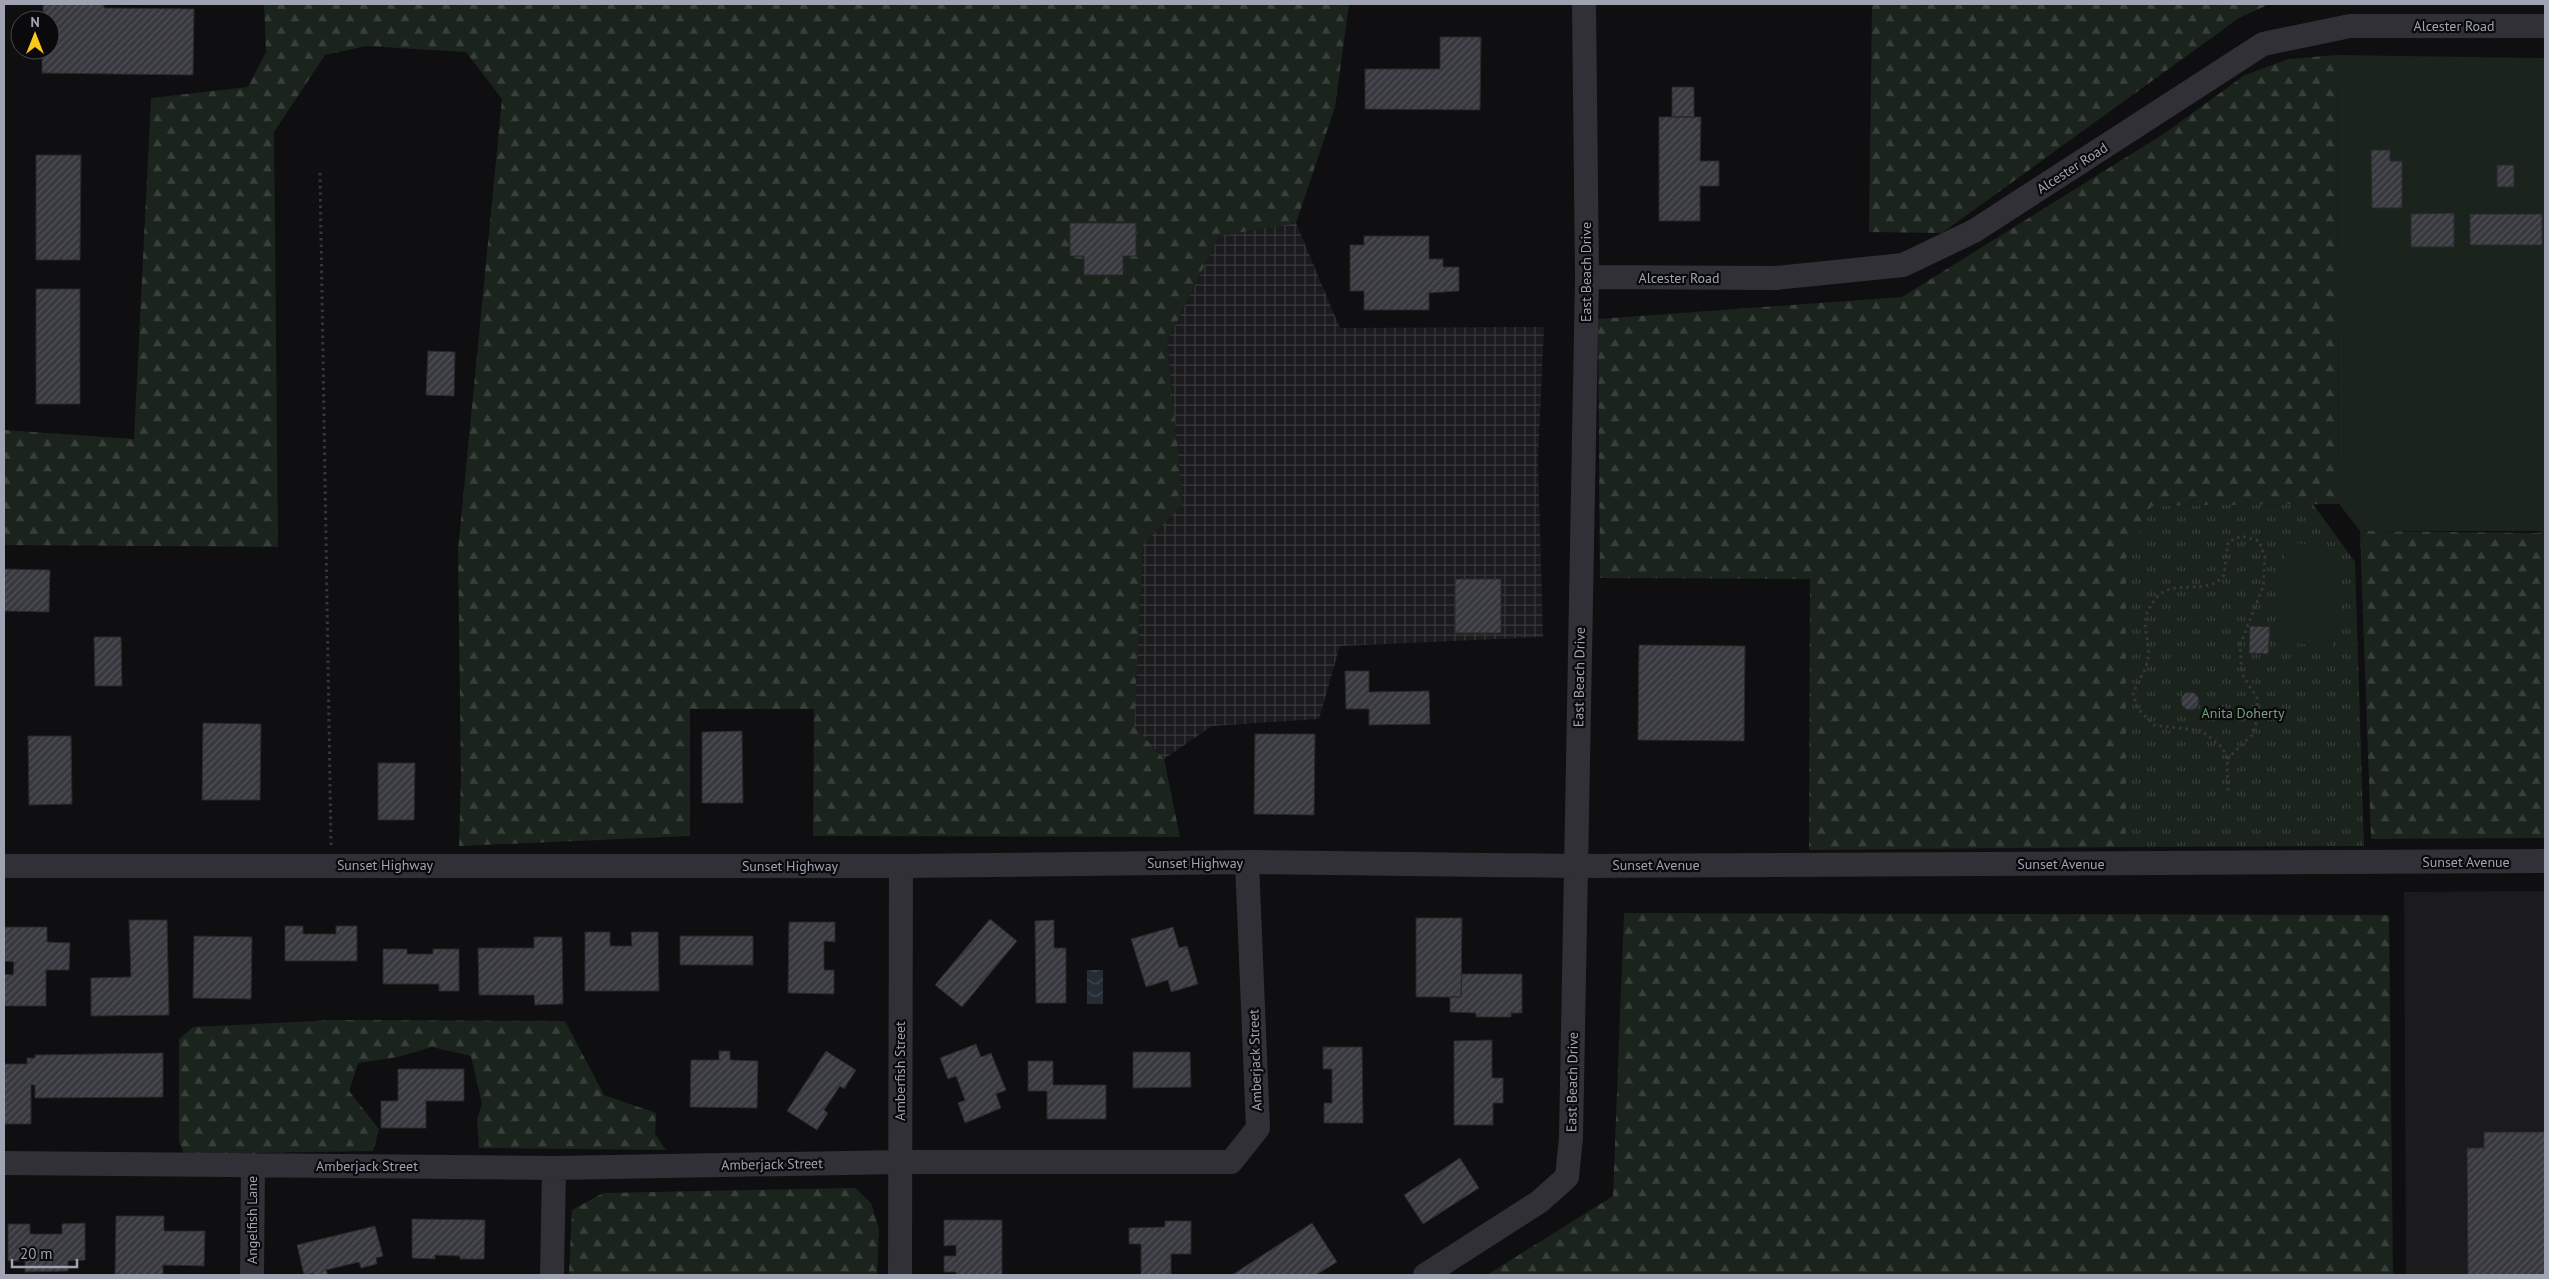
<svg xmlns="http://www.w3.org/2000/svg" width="2549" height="1279" viewBox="0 0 2549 1279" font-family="'PT Sans',sans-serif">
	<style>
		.built { fill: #1b1b1e }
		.industrial { fill: url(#industrial-grid) }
		.forest { fill: url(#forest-firs) }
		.park { fill: url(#park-tufts) }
		.pitch { fill: #1b231d }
		.water { fill: url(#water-waves) }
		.building { fill: url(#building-hatch); stroke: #29292d }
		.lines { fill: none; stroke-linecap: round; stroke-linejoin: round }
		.path { stroke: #36373d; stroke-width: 3; stroke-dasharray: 2.5 4; stroke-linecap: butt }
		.minor { stroke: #303036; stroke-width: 24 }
		.labels { text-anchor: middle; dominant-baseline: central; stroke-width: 4.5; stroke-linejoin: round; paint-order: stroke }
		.street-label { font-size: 14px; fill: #9fa3b2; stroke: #0a0a0c }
		.park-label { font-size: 14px; fill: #759e7c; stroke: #0a0a0c }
	</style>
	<defs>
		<pattern id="industrial-grid" width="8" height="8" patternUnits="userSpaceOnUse" patternTransform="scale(1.25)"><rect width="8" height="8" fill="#1b1b1e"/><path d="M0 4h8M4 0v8" fill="none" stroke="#39393c"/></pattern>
		<pattern id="forest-firs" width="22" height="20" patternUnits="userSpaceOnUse" patternTransform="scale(1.25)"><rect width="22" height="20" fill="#1b231d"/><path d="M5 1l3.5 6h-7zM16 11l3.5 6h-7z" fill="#39403b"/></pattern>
		<pattern id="park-tufts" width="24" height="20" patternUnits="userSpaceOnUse" patternTransform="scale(1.25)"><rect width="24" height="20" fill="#1b231d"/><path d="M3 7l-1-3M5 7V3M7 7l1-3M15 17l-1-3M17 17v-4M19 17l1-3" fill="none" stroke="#39403b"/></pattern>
		<pattern id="water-waves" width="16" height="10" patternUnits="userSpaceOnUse" patternTransform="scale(1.25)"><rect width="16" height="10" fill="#252c34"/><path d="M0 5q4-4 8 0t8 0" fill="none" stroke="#41474f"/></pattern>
		<pattern id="building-hatch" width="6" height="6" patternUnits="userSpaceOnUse" patternTransform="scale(1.25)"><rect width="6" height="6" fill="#38393e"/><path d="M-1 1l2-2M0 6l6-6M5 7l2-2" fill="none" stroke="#525258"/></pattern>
	</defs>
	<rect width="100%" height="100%" fill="#0f0f11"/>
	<path class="built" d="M2545,891v384h-139l-2,-383z"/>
	<path class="industrial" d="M1296,223l44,105 204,-1 -6,133 5,177 -203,9 -21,73 -107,7 -48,33 -30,-33 9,-182 40,-40 -16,-162 52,-106z"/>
	<path class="forest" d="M264,4h1085l-14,103 -39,116 -77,13 -52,106 16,162 -40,40 -9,182 30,33 16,78 -367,-1 1,-127h-124v127l-231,10 2,-68 -3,-228 44,-451 -36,-47 -100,-6 -41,9 -51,77 4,415 -274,-2v-115l130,9 17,-341 97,-11 18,-35z
		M1872,4h398l-31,14 -297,215 -73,-1z
		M2337,55l2,449 -187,2 -26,53v288l-317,3 1,-271 -210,-1 -2,-259 304,-22 263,-164 80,-58 44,-16z
		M2545,530v308l-174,1 -11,-308 178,2z
		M1624,913l765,2 4,360h-906l126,-79z
		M335,1020l230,1 39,74 52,18 -1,21 11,16 -187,-2 -2,-28 5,-16 -11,-48 -39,-9 -34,10 -40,6 -9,28 30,38 -6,22 -189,3 -5,-13v-102l14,-12z
		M855,1188l16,15 8,26 -2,46h-308l3,-65 31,-17z"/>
	<path class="park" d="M2313,504l42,58 9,284 -238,1v-288l26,-53z"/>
	<path class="pitch" d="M2337,55l208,3v473h-185l-21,-27z
		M2286,542l57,6 -11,99 -56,-6z"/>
	<path class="water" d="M1087,970h16v34h-16z"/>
	<path class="building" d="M43,4h61v4l90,1 -1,66 -151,-2v-23h8v-30h-7z
		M1440,37h41l-1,73 -115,-1v-40h75z
		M1672,87h22v30h-22z
		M1659,117h42l-1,44h19v25h-19v35h-41z
		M2371,150h19v11h12v47h-30z
		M36,155h45l-1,105h-44z
		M2497,165h17v22h-17z
		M2454,213v34h-43v-33z
		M2470,214h72v31h-72z
		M1070,223h66v33h-13v19h-39v-19h-14z
		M1364,236h65v23h14v8h16v24l-30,2v17h-65v-19h-14v-46h14z
		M36,289h44v115h-44z
		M428,351l27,1 -1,44 -28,-1z
		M4,569l46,1 -1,42 -45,-1z
		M1455,579h46v54h-46z
		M2250,626l20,1 -2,27 -19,-1z
		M94,637h27l1,49h-27z
		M1639,645l106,1 -1,95 -106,-1z
		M1345,671h24v21l60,-1 1,33 -61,1v-16h-23z
		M2181 701a9 9 0 1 1 18 0a9 9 0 1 1-18 0Z
		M203,723l58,1 -1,76h-58z
		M742,731l1,72h-41v-71z
		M1255,734h60l-1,81 -60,-1z
		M28,736h43l1,68 -43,1z
		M378,763h37l-1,57h-36z
		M1416,918h46l-1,79h-45z
		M990,919l27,22 -55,66 -27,-22z
		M129,920h38l2,95 -78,1v-38l40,-1z
		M1054,920v28h12v55h-30l-1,-82z
		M789,922h46v20l-11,-1v29h10v24l-46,-1z
		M285,926h18v8h33v-8h21v35h-72z
		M4,927h43v15l23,1 -1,27h-23v36h-42v-32l9,1 1,-13 -10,-1z
		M1173,927l6,21 8,-2 11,38 -27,8 -3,-12 -22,7 -15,-48z
		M585,932h25v14h22l-1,-14h27l1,59h-74z
		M194,936l58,1 -1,62 -58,-1z
		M680,936h73v29h-73z
		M534,937h28l1,67 -28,1 -1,-10h-55l-1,-47h56z
		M383,949h24v5h26v-5h26v42h-20v-7h-56z
		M1462,974h60v39h-11v4h-35v-4l-26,-1v-15h11z
		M1492,1040v38h11v25h-10v22h-39v-84z
		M976,1044l5,13 10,-4 15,37 -10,4 5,14 -36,15 -7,-20 7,-3 -9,-24 -8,3 -8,-21z
		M1323,1047h39l1,76h-39v-20h8v-34h-9z
		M719,1051h11v9l28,1 -1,47 -67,-1 1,-47h28z
		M826,1051l30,19 -12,19 -4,-3 -16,24 4,3 -11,17 -30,-19z
		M1133,1052h57l1,35 -58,1z
		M163,1053v44l-128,1v-13h-4v39h-27v-60h23v-6h8v-3z
		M1028,1061h25v24h53v34h-59v-28h-19z
		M398,1069h66v32h-38v27h-45v-27h17z
		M2484,1132h61v143h-77l-1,-127h17z
		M1460,1158l19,30 -56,36 -19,-29z
		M116,1216h48v15h41l-1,35 -41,-1v10h-48z
		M412,1219l73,1 -1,39h-24v-3l-25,-1v4l-23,-1z
		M944,1220h58v55h-46v-3h-12v-16h12v-11l-12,1z
		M1165,1221h26v33h-20v21h-30v-31h-12v-16l36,-1z
		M85,1223v37l-17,1v10l-43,1v-11h-17v-37h22v10h32v-10z
		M1312,1223l25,39 -21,13h-84z
		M375,1226l8,30 -7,2 1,6 -16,4 -2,-6 -33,8 2,5h-14l-1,-2 -9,2 -7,-30z"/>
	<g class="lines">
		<path class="path" d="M320,173l11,672
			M2227,759l25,-24 6,-18 -1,-19 -15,-24 -2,-29 23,-58 2,-29 -6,-17 -18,-5 -13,6 -4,33c-16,22 -50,3 -67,22 -22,27 -6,35 -9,61 -1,11 -11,25 -15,35l4,15 17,17 48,6 20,16 5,12 1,35"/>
		<path class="minor" d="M1587,277l189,1 127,-13 71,-34 289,-187 87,-18h195
			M4,866h897l346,-4 329,4 969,-5
			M4,1163l550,5 346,-6h331l27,-34 -11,-266
			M252,1275l1,-110
			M552,1275l2,-107
			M900,1275l1,-409
			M1425,1275l114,-73 28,-25 4,-39 16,-861 -3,-273"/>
	</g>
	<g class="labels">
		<g class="street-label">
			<text x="2454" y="26">Alcester Road</text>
			<text transform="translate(2072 168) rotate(-33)">Alcester Road</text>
			<text transform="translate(1586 272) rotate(-90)">East Beach Drive</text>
			<text x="1679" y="278">Alcester Road</text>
			<text transform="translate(1579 677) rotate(-89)">East Beach Drive</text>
			<text x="2466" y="862">Sunset Avenue</text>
			<text x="1195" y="863">Sunset Highway</text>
			<text x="2061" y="864">Sunset Avenue</text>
			<text x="385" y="865">Sunset Highway</text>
			<text x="1656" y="865">Sunset Avenue</text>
			<text x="790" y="866">Sunset Highway</text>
			<text transform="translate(1255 1060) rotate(-92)">Amberjack Street</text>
			<text transform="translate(900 1071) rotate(-90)">Amberfish Street</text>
			<text transform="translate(1572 1082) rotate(-89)">East Beach Drive</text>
			<text transform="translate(772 1164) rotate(-1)">Amberjack Street</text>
			<text x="367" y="1166">Amberjack Street</text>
			<text transform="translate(252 1220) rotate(-90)">Angelfish Lane</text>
		</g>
		<g class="park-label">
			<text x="2243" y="713">Anita Doherty</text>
		</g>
	</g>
	<rect width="2549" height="1279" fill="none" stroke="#9fa3b2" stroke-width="10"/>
	<g transform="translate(35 35)"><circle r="24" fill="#0a0a0c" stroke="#46474e"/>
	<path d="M0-4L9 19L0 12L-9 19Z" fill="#f9c81f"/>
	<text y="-8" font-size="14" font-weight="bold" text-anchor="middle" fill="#9fa3b2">N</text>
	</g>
	<path d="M12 1259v8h65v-8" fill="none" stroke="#9fa3b2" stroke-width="2.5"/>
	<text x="20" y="1259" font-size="15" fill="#9fa3b2" stroke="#0a0a0c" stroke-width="4" paint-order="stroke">20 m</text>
</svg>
